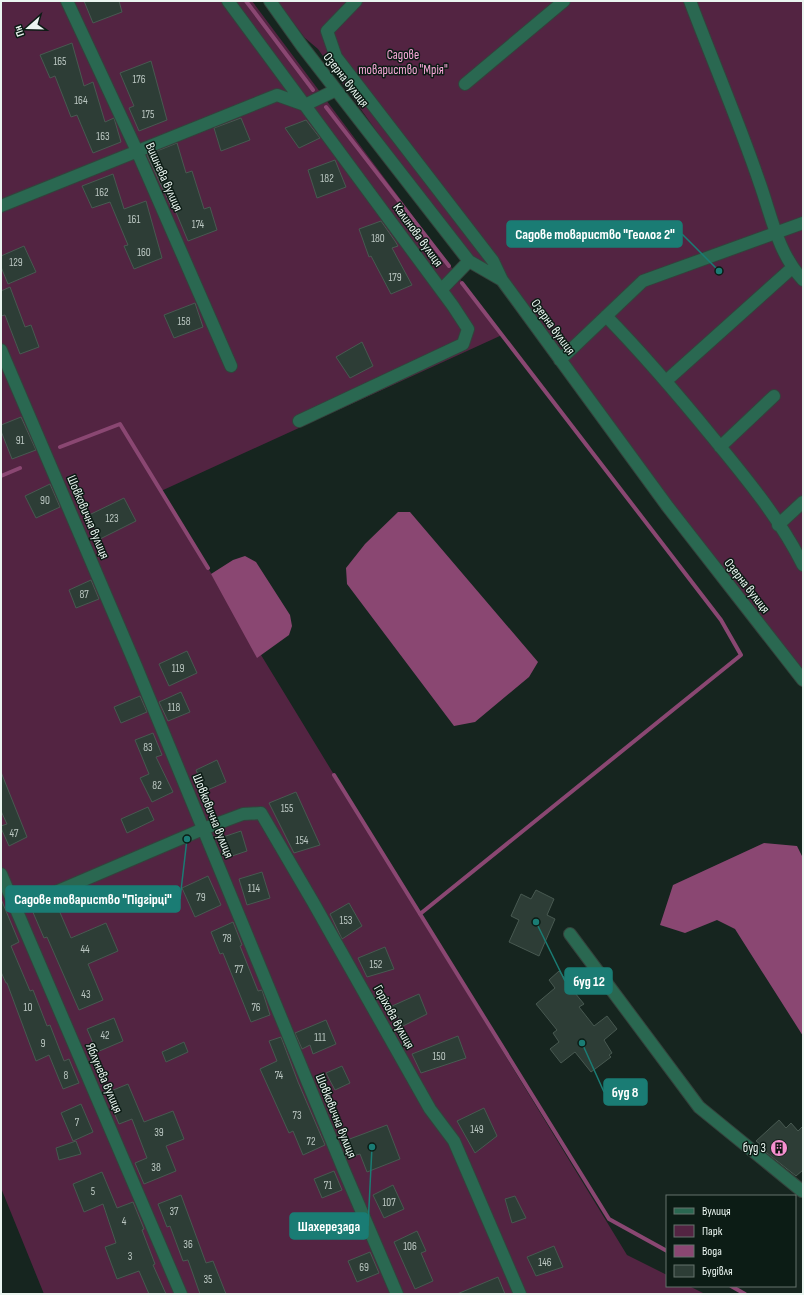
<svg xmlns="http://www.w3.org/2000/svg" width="804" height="1295" viewBox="0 0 804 1295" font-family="'Sofia Sans Condensed',sans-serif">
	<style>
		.green { fill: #532442 }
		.water { fill: #8a4772 }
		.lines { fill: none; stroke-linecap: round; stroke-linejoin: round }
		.stream { stroke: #8a4772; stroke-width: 4 }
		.building { fill: #2d3d36; stroke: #485951 }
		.minor-casing { stroke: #34423c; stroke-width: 14 }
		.minor { stroke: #2a6851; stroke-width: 12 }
		.labels { text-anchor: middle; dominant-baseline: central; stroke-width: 3; stroke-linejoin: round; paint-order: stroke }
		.number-label { font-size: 11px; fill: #bbc7c2 }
		.park-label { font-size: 13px; fill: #f7a8d8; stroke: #0c1c15 }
		.street-label { font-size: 13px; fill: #eaf5f0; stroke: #0c1c15 }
		.poi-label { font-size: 13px; fill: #eaf5f0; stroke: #0c1c15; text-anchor: end }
		.leader { fill: none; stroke: #1a7c74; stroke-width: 1.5 }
		.callout-dot { fill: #1a7c74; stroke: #0c1c15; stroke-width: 1.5 }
		.callout { fill: #1a7c74; stroke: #1a7c74; stroke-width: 1.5 }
		.callout-label { font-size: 14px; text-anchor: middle; font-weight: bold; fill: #fff }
	</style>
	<rect width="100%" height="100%" fill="#16251f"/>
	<path class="green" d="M1,1h251l250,334 -341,156 466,764 40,20v11h22l16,8h-661l-43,-106z
		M277,1h526v679l-301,-400 -33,-19 -151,-212 -13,-11z"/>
	<path class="water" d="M398,512h12l128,150 -9,15 -54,45 -21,4 -107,-142 -1,-16 19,-24z
		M245,556l11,6 34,53 2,11 -3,9 -32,23 -46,-84 22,-14z
		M764,843l33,3 6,12v178l-68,-107 -18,-9 -32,13 -25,-8 13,-40z"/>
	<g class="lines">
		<path class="stream" d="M246,1l67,89
			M326,107l123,159
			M60,447l60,-23 88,144
			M1,476l19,-8
			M334,775l275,444 58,32
			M420,914l321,-259 -20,-35 -259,-337
			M731,1286l14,8"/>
	</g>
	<path class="building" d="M84,1h35l3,11 -29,11z
		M72,43l12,43 9,-4 12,40 9,-4 7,24 -28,11 -16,-38 -6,2 -16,-41 -5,2 -10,-23z
		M151,61l16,59 -28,11 -10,-23 5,-2 -14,-33z
		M241,118l9,22 -29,11 -7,-23z
		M306,120l14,18 -21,10 -14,-20z
		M177,143l9,30 6,-2 12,38 6,-2 7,23 -29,11 -15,-36 -2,1 -24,-51z
		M335,160l11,27 -29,11 -9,-28z
		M113,174l11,35 22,-8 16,57 -28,11 -10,-23 4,-1 -18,-43 -18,6 -10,-22z
		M381,221l14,20 3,5 -6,2 20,37 -21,9 -20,-38 -2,1 -10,-28z
		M24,246l12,26 -28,12 -7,-17v-11z
		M10,287l15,40 6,-2 8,22 -19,7 -15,-39 -4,1v-25z
		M195,303l8,24 -29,11 -10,-23z
		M362,342l11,24 -23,12 -14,-21z
		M21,417l15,33 -24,9 -11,-28v-6z
		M50,484l10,23 -24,11 -11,-22z
		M124,498l12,23 -36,18 -11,-24z
		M91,580l8,19 -23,9 -7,-18z
		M187,651l10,22 -28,13 -10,-22z
		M181,692l9,20 -22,9 -9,-19z
		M140,696l7,16 -26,11 -7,-16z
		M153,733l9,22 -6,2 17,35 -21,10 -12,-24 9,-4 -14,-34z
		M217,760l9,22 -21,9 -9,-21z
		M1,772l26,65 -18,9 -8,-18v-2l6,-2 -6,-13z
		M296,792l24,53 -26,8 -25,-50z
		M148,807l6,13 -27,13 -6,-14z
		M241,831l6,20 -18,6 -6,-20z
		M262,872l8,26 -23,7 -8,-26z
		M208,876l13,29 -26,12 -13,-29z
		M536,890l18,9 -7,16 8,4 -16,37 -30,-14 10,-22 -8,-4 10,-22 10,5z
		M1,899l18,43 -8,4 19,45 3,-1 14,36 3,-1 14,36 5,-2 10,24 -16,6 -14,-34 -13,6 -29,-78h-1l-5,-11z
		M55,901l16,37 35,-15 12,28 -30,13 15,36 -24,10 -32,-73 -3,1 -12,-28z
		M349,903l13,23 -20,13 -12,-25z
		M233,922l9,23 -2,1 18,45 4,-1 8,25 -19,7 -28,-69 -3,1 -9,-22z
		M385,947l9,22 -27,8 -9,-19z
		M559,971l8,10 4,-3 9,12 -5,3 9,11 -5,3 15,19 13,-10 10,13 -13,11 8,13 -3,2 2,2 -20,15 -16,-20 -14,11 -11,-14 9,-7 -6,-9 4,-3 -21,-26 19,-16 -6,-8z
		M419,994l8,20 -24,12 -11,-20z
		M114,1018l9,23 -26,11 -10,-23z
		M326,1020l10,24 -23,10 -3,-9 -8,4 -7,-16z
		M458,1036l8,22 -45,15 -9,-19z
		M281,1037l17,45 27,63 -22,10 -10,-24 -4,2 -29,-64 17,-8 -8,-20z
		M184,1042l4,10 -22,10 -4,-10z
		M342,1066l8,17 -15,7 -9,-17z
		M128,1084l16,38 29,-11 11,28 -18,7 10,25 -32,13 -9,-21 12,-5 -15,-39 -13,5 -13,-31z
		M81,1104l12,28 -20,9 -12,-28z
		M484,1108l13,28 -22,17 -18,-32z
		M779,1120l7,8 5,-5 7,8 5,-5v44l-7,6 -38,-30 2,-2 -4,-3z
		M387,1125l13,34 -33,13 -7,-18 -7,2 -6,-16z
		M76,1141l5,13 -22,6 -3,-12z
		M334,1171l8,19 -20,8 -8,-19z
		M102,1172l15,36 16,-6 11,27 -2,1 13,34 -2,1 13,29h-17l-10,-23 -22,8 -12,-32 11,-4 -13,-39 -19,8 -11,-28z
		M393,1185l11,24 -20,9 -11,-23z
		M181,1195l25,68 7,-2 13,33h-26l-12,-34 -5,1 -13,-35 -3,1 -9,-23z
		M515,1196l11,22 -14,5 -7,-24z
		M352,1215l7,17 -18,7 -7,-17z
		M417,1231l9,20 -5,2 12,28 -18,8 -21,-47z
		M554,1246l9,21 -27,9 -9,-19z
		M370,1252l9,21 -22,9 -9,-21z
		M498,1277l7,17h-48z"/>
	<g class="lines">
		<g class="minor-casing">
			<path id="minor" d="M67,1l70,150 94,215
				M228,1l225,305 15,23 -5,15 -164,77
				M270,1l32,45 167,215 33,19 166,227 135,173
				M356,1l-29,30 9,26 157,204 9,19
				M690,1c23,61 49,121 70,183 12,34 18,69 43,96
				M465,84l99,-83
				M1,206l276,-111 28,10 31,-15
				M441,290l28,-29
				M606,316c38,39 73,80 108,123 32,39 66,80 89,126
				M1,350l135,316 207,502 54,126
				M560,360l83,-79 160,-58
				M666,381l126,-113
				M720,447l54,-51
				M778,525l25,-23
				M1,874l180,420
				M16,909l187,-80 40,-15 18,-1 52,89 117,207 24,32 66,153
				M570,934l129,173 103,84"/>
		</g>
		<use href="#minor" class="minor"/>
	</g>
	<defs>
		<g id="building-disc" transform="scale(0.9)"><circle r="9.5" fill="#f690d0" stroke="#0c1c15"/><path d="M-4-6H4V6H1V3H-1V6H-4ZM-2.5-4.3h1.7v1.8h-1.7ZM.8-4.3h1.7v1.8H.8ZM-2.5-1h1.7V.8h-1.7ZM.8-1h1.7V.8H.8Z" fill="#111"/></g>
	</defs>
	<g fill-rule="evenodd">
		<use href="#building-disc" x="779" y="1148"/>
	</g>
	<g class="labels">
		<g class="number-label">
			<text x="60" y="61">165</text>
			<text x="139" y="79">176</text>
			<text x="81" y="100">164</text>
			<text x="148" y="114">175</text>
			<text x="103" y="136">163</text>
			<text x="327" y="178">182</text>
			<text x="102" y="192">162</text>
			<text x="134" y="219">161</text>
			<text x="198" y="224">174</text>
			<text x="378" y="238">180</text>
			<text x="144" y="252">160</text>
			<text x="16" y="262">129</text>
			<text x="395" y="277">179</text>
			<text x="184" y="321">158</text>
			<text x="20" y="440">91</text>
			<text x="45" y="500">90</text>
			<text x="112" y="518">123</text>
			<text x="84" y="594">87</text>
			<text x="178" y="668">119</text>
			<text x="174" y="707">118</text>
			<text x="148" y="747">83</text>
			<text x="157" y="785">82</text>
			<text x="287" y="808">155</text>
			<text x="14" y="833">47</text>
			<text x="302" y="840">154</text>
			<text x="254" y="888">114</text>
			<text x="201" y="897">79</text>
			<text x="346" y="920">153</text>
			<text x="227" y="938">78</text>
			<text x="85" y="949">44</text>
			<text x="376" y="964">152</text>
			<text x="239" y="969">77</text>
			<text x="86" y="994">43</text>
			<text x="28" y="1007">10</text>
			<text x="256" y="1007">76</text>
			<text x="105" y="1035">42</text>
			<text x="320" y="1037">111</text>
			<text x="43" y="1043">9</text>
			<text x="439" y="1056">150</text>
			<text x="66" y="1075">8</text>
			<text x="279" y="1075">74</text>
			<text x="297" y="1115">73</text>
			<text x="77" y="1122">7</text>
			<text x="477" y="1129">149</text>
			<text x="159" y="1132">39</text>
			<text x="311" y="1141">72</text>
			<text x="156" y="1167">38</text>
			<text x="328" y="1185">71</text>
			<text x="93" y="1191">5</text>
			<text x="389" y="1202">107</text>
			<text x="174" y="1211">37</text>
			<text x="124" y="1221">4</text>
			<text x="188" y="1244">36</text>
			<text x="410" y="1246">106</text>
			<text x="130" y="1256">3</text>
			<text x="545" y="1262">146</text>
			<text x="364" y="1267">69</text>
			<text x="208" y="1279">35</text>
		</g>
		<g class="park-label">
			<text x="403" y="55">Садове<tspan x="403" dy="15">товариство "Мрія"</tspan></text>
		</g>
		<g class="street-label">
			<text transform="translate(346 80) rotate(52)">Озерна вулиця</text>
			<text transform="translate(164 177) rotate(66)">Вишнева вулиця</text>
			<text transform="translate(418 235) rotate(54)">Калинова вулиця</text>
			<text transform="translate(553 327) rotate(54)">Озерна вулиця</text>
			<text transform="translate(88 517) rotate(67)">Шовковична вулиця</text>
			<text transform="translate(747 586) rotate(52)">Озерна вулиця</text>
			<text transform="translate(213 816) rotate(68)">Шовковична вулиця</text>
			<text transform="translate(394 1017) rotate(61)">Горіхова вулиця</text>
			<text transform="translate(104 1078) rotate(67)">Яблунева вулиця</text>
			<text transform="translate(336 1116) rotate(68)">Шовковична вулиця</text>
		</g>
		<g class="poi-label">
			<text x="766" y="1148">буд 3</text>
		</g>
	</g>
	<path class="leader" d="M719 271L682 234M187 839L180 899M536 922L565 981M582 1043L604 1092M372 1147L368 1226"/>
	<g class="callout-dot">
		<circle cx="719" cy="271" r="4"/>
		<circle cx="187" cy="839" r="4"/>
		<circle cx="536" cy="922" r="4"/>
		<circle cx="582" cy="1043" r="4"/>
		<circle cx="372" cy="1147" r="4"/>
	</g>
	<g class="callout">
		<rect x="507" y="221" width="175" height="26" rx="4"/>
		<rect x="6" y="886" width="174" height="26" rx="4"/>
		<rect x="565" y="968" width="47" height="26" rx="4"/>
		<rect x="604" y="1079" width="43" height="26" rx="4"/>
		<rect x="290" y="1213" width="78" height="26" rx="4"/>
	</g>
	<g class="callout-label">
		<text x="595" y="239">Садове товариство "Геолог 2"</text>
		<text x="93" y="904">Садове товариство "Підгірці"</text>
		<text x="589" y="986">буд 12</text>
		<text x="625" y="1097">буд 8</text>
		<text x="329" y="1231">Шахерезада</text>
	</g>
	<rect width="804" height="1295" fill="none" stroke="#eaf5f0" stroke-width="4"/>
	<rect x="666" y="1195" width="130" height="92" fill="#0c1c15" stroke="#65736d"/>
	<rect x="674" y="1208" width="20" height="6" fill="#2a6851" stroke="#65736d"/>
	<text x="702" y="1215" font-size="12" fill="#eaf5f0">Вулиця</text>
	<rect x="674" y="1225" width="20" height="12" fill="#532442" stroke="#65736d"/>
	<text x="702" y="1235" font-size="12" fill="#eaf5f0">Парк</text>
	<rect x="674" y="1245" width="20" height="12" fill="#8a4772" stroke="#65736d"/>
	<text x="702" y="1255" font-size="12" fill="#eaf5f0">Вода</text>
	<rect x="674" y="1265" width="20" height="12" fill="#2d3d36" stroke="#65736d"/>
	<text x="702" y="1275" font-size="12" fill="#eaf5f0">Будівля</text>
	<g transform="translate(28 28) rotate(250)" stroke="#0c1c15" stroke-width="3" paint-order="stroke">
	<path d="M0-3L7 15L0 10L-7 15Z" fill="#eaf5f0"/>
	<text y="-6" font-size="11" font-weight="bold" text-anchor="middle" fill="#eaf5f0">Пн</text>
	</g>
</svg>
